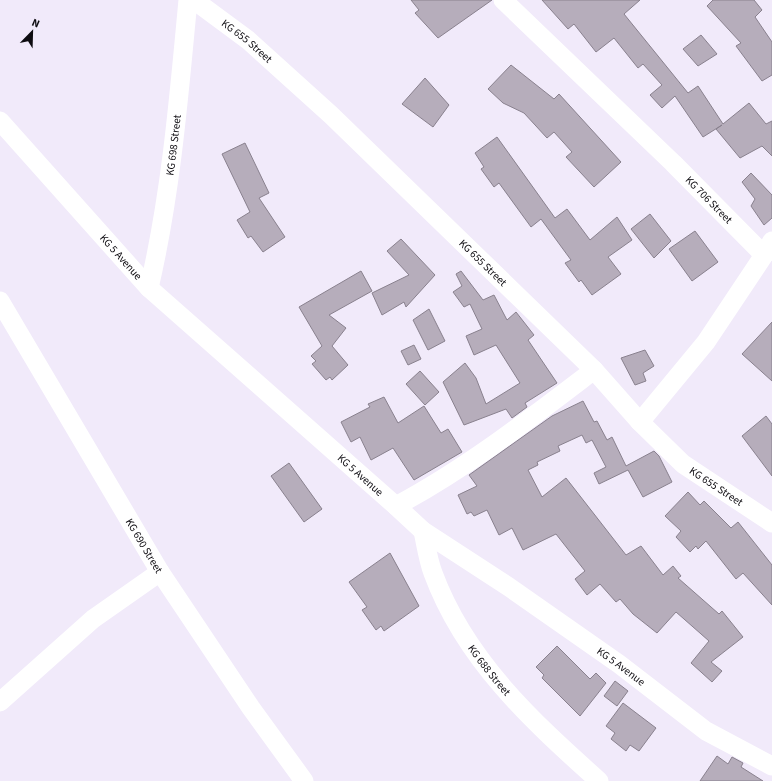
<svg xmlns="http://www.w3.org/2000/svg" width="772" height="781" viewBox="0 0 772 781" font-family="'Source Sans 3',sans-serif">
	<style>
		.building { fill: #b6adbb; stroke: #89818e }
		.lines { fill: none; stroke-linecap: round; stroke-linejoin: round }
		.minor { stroke: #fff; stroke-width: 19 }
		.labels { text-anchor: middle; dominant-baseline: central; stroke-width: 3.5; stroke-linejoin: round; paint-order: stroke }
		.street-label { font-size: 11px; fill: #0e0c11; stroke: #f1eafa }
	</style>
	<rect width="100%" height="100%" fill="#f1eafa"/>
	<path class="building" d="M411,0h81l-54,38 -23,-25 4,-3z
		M542,0h98l-16,14 64,79 10,-7 25,38 26,-21 17,21 6,-3v35l-10,-10 -22,12 -24,-29 6,-4 -19,12 -28,-41 -13,12 -12,-13 12,-10 -19,-21 -5,4 -24,-30 -18,14 -22,-28 -6,5z
		M713,0h41l8,10 -7,7 17,25v33l-10,6 -26,-35 5,-3 -34,-37z
		M701,35l16,19 -19,12 -15,-17z
		M511,65l43,34 5,-5 62,68 -27,25 -28,-30 6,-5 -18,-20 -7,6 -23,-25 -21,-10 -15,-14z
		M425,78l24,27 -16,22 -31,-23z
		M497,137l58,81 12,-9 23,31 27,-23 15,23 -24,17 13,17 -29,21 -11,-15 -2,2 -14,-19 6,-3 -30,-41 -10,8 -32,-44 -5,4 -13,-18 3,-2 -9,-14z
		M245,143l24,50 -10,5 26,39 -22,15 -12,-16 -3,2 -11,-18 13,-8 -28,-58z
		M751,173l21,22v23l-8,7 -13,-19 4,-7 -13,-17z
		M650,214l21,27 -17,17 -23,-29z
		M695,231l23,31 -26,19 -23,-32z
		M401,239l34,36 -29,32 -2,-5 -22,13 -10,-22 37,-18 -22,-24z
		M361,271l11,20 -43,24 17,13 -14,18 16,19 -16,15 -2,-3 -4,3 -14,-16 4,-3 -5,-5 11,-10 -23,-39z
		M461,271l22,29 11,-5 13,25 9,-8 18,23 -6,5 29,43 -32,20 2,4 -15,11 -6,-9 -42,16 -21,-43 22,-19 11,15 10,26 34,-21 -24,-38 -22,10 -8,-19 16,-7 -12,-25 -6,3 -11,-15 9,-6 -6,-12z
		M429,309l16,32 -17,9 -15,-30z
		M772,322v59l-30,-27z
		M414,345l7,14 -13,6 -7,-14z
		M645,350l9,16 -11,7 3,8 -11,4 -14,-27z
		M420,371l19,21 -14,13 -19,-21z
		M384,397l14,26 26,-17 17,27 7,-4 14,23 -48,28 -21,-32 -22,12 -11,-23 -9,5 -10,-20 29,-15 -2,-3z
		M583,401l11,21 3,-1 10,19 5,-3 14,29 28,-15 5,5 13,26 -29,15 -15,-27 -29,14 -5,-11 12,-6 -14,-27 -6,3 -4,-8 -24,11 2,5 -23,11 1,3 -10,5 14,27 24,-19 60,77 15,-9 22,29 10,-9 8,10 -3,2 41,36 3,-3 21,26 -32,25 11,9 -10,11 -21,-19 18,-22 -33,-29 -19,21 -24,-19 -13,-15 -4,3 -16,-18 -13,11 -12,-16 10,-8 -29,-37 -33,16 -11,-22 -13,7 -12,-25 -13,6 -3,-4 -4,2 -9,-19 19,-9 -8,-11 83,-59z
		M766,416l6,8v52l-30,-40z
		M289,463l33,46 -18,13 -33,-46z
		M688,492l12,13 4,-4 27,27 7,-6 34,43v40l-29,-32 -7,6 -30,-38 -8,8 -2,-3 -6,6 -14,-15 5,-6 -16,-15z
		M390,553l29,53 -35,25 -3,-5 -5,4 -14,-20 5,-3 -18,-25z
		M557,646l33,33 6,-6 10,10 -26,33 -38,-38 2,-3 -8,-8z
		M615,681l13,10 -11,15 -13,-10z
		M623,703l33,25 -17,23 -9,-6 -4,6 -15,-12 4,-6 -9,-7z
		M717,756l11,8 4,-7 11,6 -2,4 22,14h-63z"/>
	<g class="lines">
		<g class="minor">
			<path id="s1" d="M194,0l54,40 83,75 263,255 46,52 43,42 89,59"/>
			<path id="s2" d="M503,0l170,163 91,92 -58,87 -66,80"/>
			<path id="s3" d="M0,121l149,167 247,218 27,25 86,56 110,77 87,67 66,35"/>
			<path d="M764,255l8,-14"/>
			<path id="s4" d="M149,288c22,-94 30,-192 39,-288"/>
			<path id="s5" d="M0,301l160,271 91,136 53,73"/>
			<path d="M396,506c71,-38 135,-88 198,-136"/>
			<path id="s6" d="M423,531c3,14 5,29 10,42 32,87 99,148 166,208"/>
			<path d="M0,702l93,-83 67,-47"/>
		</g>
	</g>
	<g class="labels">
		<g class="street-label">
			<text stroke="none"><textPath href="#s1" startOffset="67">KG 655 Street</textPath></text>
			<text stroke="none"><textPath href="#s4" startOffset="145">KG 698 Street</textPath></text>
			<text stroke="none"><textPath href="#s2" startOffset="287">KG 706 Street</textPath></text>
			<text stroke="none"><textPath href="#s3" startOffset="182">KG 5 Avenue</textPath></text>
			<text stroke="none"><textPath href="#s1" startOffset="391">KG 655 Street</textPath></text>
			<text stroke="none"><textPath href="#s3" startOffset="506">KG 5 Avenue</textPath></text>
			<text stroke="none"><textPath href="#s1" startOffset="715">KG 655 Street</textPath></text>
			<text stroke="none"><textPath href="#s5" startOffset="284">KG 690 Street</textPath></text>
			<text stroke="none"><textPath href="#s3" startOffset="830">KG 5 Avenue</textPath></text>
			<text stroke="none"><textPath href="#s6" startOffset="156">KG 688 Street</textPath></text>
		</g>
	</g>
	<g transform="translate(32 32) rotate(23)" stroke="#f1eafa" stroke-width="3" paint-order="stroke">
	<path d="M0-3L7 15L0 10L-7 15Z" fill="#0e0c11"/>
	<text y="-6" font-size="11" font-weight="bold" text-anchor="middle" fill="#0e0c11">N</text>
	</g>
</svg>
